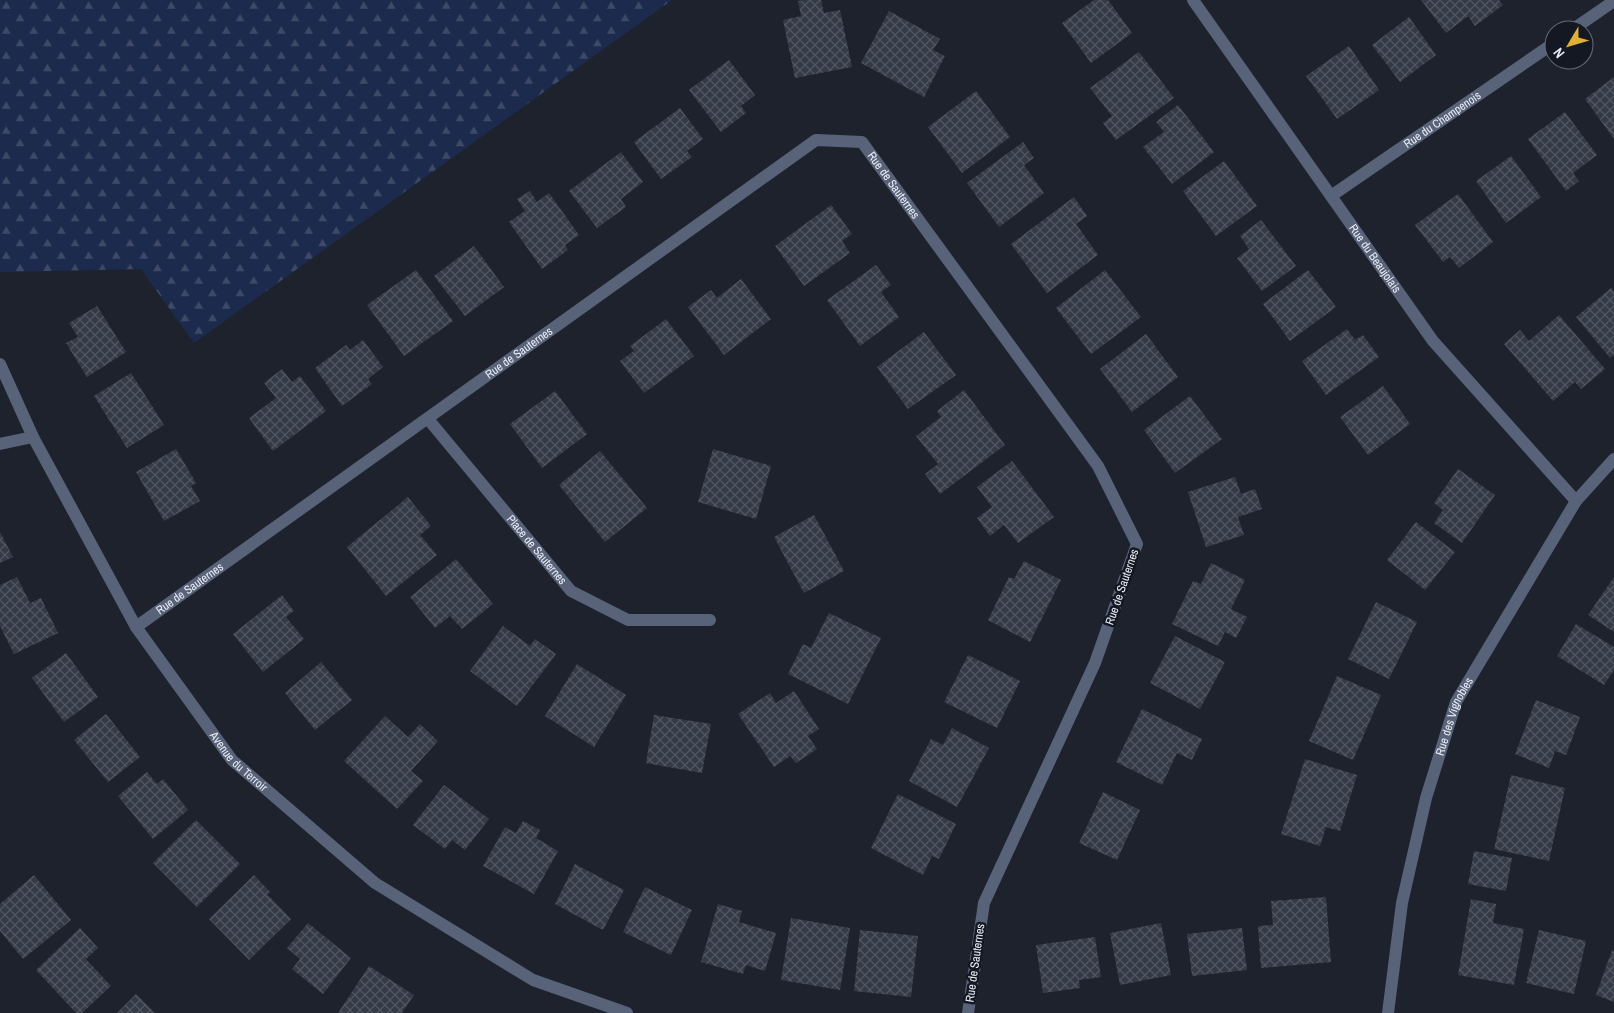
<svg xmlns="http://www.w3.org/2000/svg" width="1614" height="1013" viewBox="0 0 1614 1013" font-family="'Archivo Narrow',sans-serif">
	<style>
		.forest { fill: url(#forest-firs) }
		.building { fill: url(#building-cross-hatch) }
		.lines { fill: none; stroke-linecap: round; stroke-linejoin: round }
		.minor { stroke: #586279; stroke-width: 12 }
		.labels { text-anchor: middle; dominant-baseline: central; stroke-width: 5; stroke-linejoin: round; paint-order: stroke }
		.street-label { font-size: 12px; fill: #e8ebf3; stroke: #131823 }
	</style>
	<defs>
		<pattern id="forest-firs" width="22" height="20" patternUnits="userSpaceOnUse" patternTransform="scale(1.25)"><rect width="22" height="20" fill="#1c2a4d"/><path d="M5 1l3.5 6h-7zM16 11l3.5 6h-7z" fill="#3d4967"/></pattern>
		<pattern id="building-cross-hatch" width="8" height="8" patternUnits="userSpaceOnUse" patternTransform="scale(1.25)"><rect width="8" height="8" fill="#343a46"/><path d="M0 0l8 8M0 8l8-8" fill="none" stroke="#515761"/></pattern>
	</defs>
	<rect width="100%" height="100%" fill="#1d222d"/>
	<path class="forest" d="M0,0h672l-478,343 -53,-74 -141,3z"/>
	<path class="building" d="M805,0h16l3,13 16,-3 12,57 -57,11 -12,-58 18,-4 -3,-15z
		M1094,0h14l24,33 -41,30 -29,-40z
		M1421,0h78l4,5 -28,21 -7,-10 -22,17z
		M889,11l51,28 -7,11 12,6 -21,41 -63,-34z
		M1409,17l27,38 -36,27 -28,-37z
		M1349,46l30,44 -42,29 -31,-43z
		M1139,52l35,46 -58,42 -13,-17 9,-7 -22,-28z
		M729,60l26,35 -14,11 5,7 -25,19 -32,-42z
		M1614,77v62l-29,-40z
		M976,91l34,46 -48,36 -34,-46z
		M1178,105l36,47 -42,32 -29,-37 21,-15 -8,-10z
		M680,108l23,31 -16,12 5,6 -31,22 -27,-37z
		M1565,112l32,43 -24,18 6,8 -13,10 -38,-52z
		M1023,142l11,16 -10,7 20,28 -45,34 -32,-44z
		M621,152l22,30 -22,17 5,8 -29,21 -28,-37z
		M1511,156l30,41 -35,26 -30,-42z
		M1224,161l33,45 -41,30 -33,-45z
		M530,191l7,11 12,-9 30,42 -14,10 3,5 -26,19 -33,-47 16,-11 -8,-12z
		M1458,194l35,48 -34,26 -9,-11 -7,5 -28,-37z
		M1074,197l13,19 -11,8 22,31 -51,38 -36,-49z
		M831,205l21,29 -10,7 8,12 -46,33 -29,-40z
		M1261,220l35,46 -34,25 -25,-33 12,-9 -9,-13z
		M474,246l30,41 -39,29 -31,-40z
		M876,265l15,20 -10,7 18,25 -39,29 -33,-46z
		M416,270l37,51 -49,35 -37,-51z
		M1105,270l36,47 -50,37 -35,-46z
		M1308,270l28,37 -46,34 -27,-37z
		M741,279l30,40 -47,36 -36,-48 23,-17 6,8z
		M1611,288l3,3v64l-4,3 -34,-41z
		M97,306l29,46 -39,25 -21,-34 12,-6 -9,-14z
		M1559,315l46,54 -24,20 -6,-7 -22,19 -49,-57 16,-14 9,11z
		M666,319l28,37 -50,37 -24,-32 14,-10 -4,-5z
		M1347,329l8,11 8,-5 16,22 -53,38 -24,-34z
		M924,332l32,43 -48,34 -31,-42z
		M1146,334l32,43 -46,35 -32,-43z
		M363,340l20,27 -15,12 4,5 -30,22 -27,-38 31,-23 4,5z
		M282,369l10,13 8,-6 26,35 -53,40 -24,-33 27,-20 -12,-15z
		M131,373l33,52 -37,23 -33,-52z
		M1383,386l27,38 -42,31 -28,-38z
		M964,390l41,55 -65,49 -15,-20 13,-10 -22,-28 25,-19 -4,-6z
		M555,391l32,43 -45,34 -32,-44z
		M1190,396l32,43 -47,34 -31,-43z
		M176,449l20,34 -5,3 9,15 -36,20 -28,-49z
		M713,449l58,17 -15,53 -58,-17z
		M600,451l47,57 -42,34 -46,-57z
		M1012,461l42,56 -36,26 -14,-18 -14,11 -13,-18 15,-11 -15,-20z
		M1458,469l37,26 -33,48 -28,-20 9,-13 -9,-7z
		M1235,477l6,17 14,-5 7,20 -24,8 6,18 -38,12 -18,-55z
		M408,497l23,29 -11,9 17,20 -51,41 -39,-49z
		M814,515l30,56 -40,22 -30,-56z
		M1416,522l39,30 -30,38 -38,-30z
		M0,532l13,25 -13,6z
		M456,559l37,45 -31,25 -12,-13 -15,12 -25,-31z
		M1024,561l37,19 -31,62 -42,-22 21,-43 5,2z
		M1211,563l34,17 -14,29 16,8 -11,21 -11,-6 -7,14 -46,-22 21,-43 8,3z
		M17,577l13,26 11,-5 17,35 -44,21 -14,-28v-41z
		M1614,577v55l-26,-17z
		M282,595l12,16 -8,6 18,22 -41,33 -30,-38z
		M1376,602l41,20 -28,57 -41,-20z
		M829,613l52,25 -33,66 -60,-30 15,-30 8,4z
		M1576,624l38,23v23l-10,15 -47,-29z
		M503,626l27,20 5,-7 21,15 -39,52 -47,-35z
		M1175,636l50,26 -25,47 -50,-26z
		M66,653l32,44 -34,25 -32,-44z
		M968,655l52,26 -23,47 -53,-26z
		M321,662l31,38 -37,30 -30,-37z
		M577,664l49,31 -32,52 -49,-31z
		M1337,676l44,19 -28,65 -44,-19z
		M794,691l25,38 -11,7 9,13 -21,14 -6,-7 -16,11 -36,-53 32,-21 6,10z
		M1536,700l44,17 -14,38 -11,-4 -6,17 -34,-14z
		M1142,709l60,30 -10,21 -15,-7 -15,32 -46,-23z
		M106,714l34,43 -32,25 -34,-42z
		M654,715l57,9 -9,49 -56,-10z
		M385,716l23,21 12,-13 18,17 -27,30 12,10 -26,28 -53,-48z
		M952,728l37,20 -32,59 -48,-26 22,-42 12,6z
		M1305,759l52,16 -17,56 -14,-4 -6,19 -39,-12z
		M147,772l10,12 6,-5 25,31 -35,29 -35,-43z
		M1511,775l54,13 -16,73 -55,-12z
		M444,785l45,34 -24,31 -13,-10 -7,9 -32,-24z
		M1103,792l37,18 -23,50 -38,-17z
		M898,794l58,30 -17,35 -7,-3 -9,19 -52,-27z
		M196,820l44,44 -43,43 -44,-44z
		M523,821l17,9 -4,8 22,13 -24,43 -51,-28 22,-39 11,6z
		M1474,851l38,7 -6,33 -38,-7z
		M575,864l49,26 -21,40 -48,-26z
		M34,875l37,45 -48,39 -23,-28v-27z
		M254,875l16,17 -3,2 24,25 -42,41 -40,-41z
		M645,887l47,23 -21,45 -48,-23z
		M1326,897l5,65 -70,6 -3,-42 15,-1 -2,-24z
		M1471,899l25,5 -3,19 31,6 -10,56 -56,-10z
		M718,904l24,7 -3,11 37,11 -11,38 -19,-6 -3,9 -42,-12z
		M791,918l59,10 -10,62 -59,-10z
		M308,923l43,35 -28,36 -31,-25 8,-10 -13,-11z
		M1161,923l10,52 -51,10 -10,-52z
		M80,928l18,20 -12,11 25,27 -29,27h-6l-40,-43z
		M1242,928l5,42 -55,6 -5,-42z
		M860,930l58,6 -7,61 -57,-6z
		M1539,930l47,11 -12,53 -48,-11z
		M1095,937l6,40 -22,3 1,8 -37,5 -7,-48z
		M1612,950l2,1v51l-18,-7z
		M369,966l45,29 -12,18h-64z
		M136,994l19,19h-38z"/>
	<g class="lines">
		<g class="minor">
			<path id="s1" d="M1193,0l240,341 143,160"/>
			<path d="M1572,30l42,-29"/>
			<path id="s2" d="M1331,196l223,-153"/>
			<path id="s3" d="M0,364l33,73 103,190 96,133 143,123 158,97 94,33"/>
			<path id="s4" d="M428,419l143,172 57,29h82"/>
			<path d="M0,444l33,-7"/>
			<path id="s5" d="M136,627l680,-487 46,2 236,324 39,78 -42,119 -111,240 -16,110"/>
			<path id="s6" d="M1388,1013l14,-110 24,-105 30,-96 120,-201 38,-42"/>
		</g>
	</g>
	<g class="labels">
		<g class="street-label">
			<text stroke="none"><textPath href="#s2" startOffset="135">Rue du Champenois</textPath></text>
			<text stroke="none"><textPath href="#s5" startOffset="936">Rue de Sauternes</textPath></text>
			<text stroke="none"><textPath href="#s1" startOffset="316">Rue du Beaujolais</textPath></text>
			<text stroke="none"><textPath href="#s5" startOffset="471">Rue de Sauternes</textPath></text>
			<text stroke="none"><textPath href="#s4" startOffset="170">Place de Sauternes</textPath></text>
			<text transform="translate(1122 587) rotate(-71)">Rue de Sauternes</text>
			<text stroke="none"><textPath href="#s5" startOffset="66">Rue de Sauternes</textPath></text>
			<text stroke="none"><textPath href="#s6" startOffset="305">Rue des Vignobles</textPath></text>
			<text stroke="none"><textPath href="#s3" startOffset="466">Avenue du Terroir</textPath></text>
			<text transform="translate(975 963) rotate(-82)">Rue de Sauternes</text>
		</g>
	</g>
	<g transform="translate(1569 45) rotate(232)"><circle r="24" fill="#131823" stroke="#686c76"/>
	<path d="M0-4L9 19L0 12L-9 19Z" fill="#e0b034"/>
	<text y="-8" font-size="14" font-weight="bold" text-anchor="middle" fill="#e8ebf3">N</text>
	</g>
</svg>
